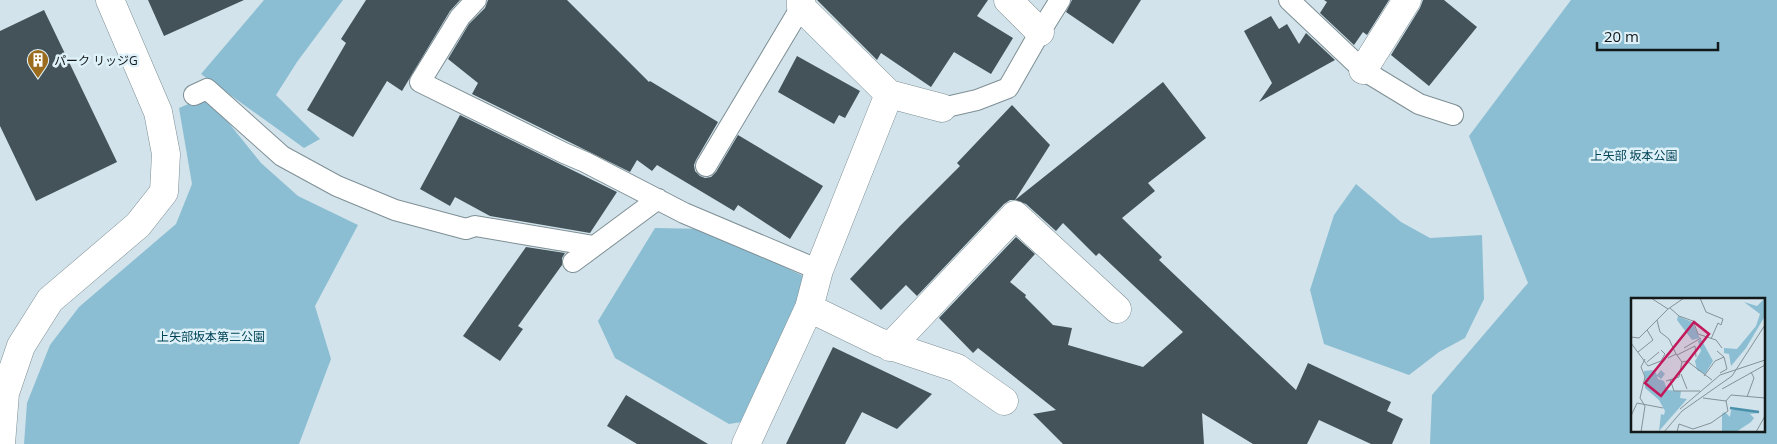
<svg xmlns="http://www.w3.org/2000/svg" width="1777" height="444" viewBox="0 0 1777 444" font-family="'Open Sans','Noto Sans JP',sans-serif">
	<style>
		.green { fill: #8bbed2; fill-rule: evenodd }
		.building { fill: #445359 }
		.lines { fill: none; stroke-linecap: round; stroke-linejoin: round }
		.lane-casing { stroke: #7e8f95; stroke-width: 22 }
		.street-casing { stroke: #7e8f95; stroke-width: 29 }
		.lane { stroke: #fff; stroke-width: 20 }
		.street { stroke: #fff; stroke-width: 28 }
		.labels { text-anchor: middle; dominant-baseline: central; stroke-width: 5; stroke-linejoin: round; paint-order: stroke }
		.poi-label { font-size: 12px; fill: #12191b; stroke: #dff1f8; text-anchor: start }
		.park-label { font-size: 12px; fill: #014457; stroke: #dff1f8 }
		.inset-river { fill: none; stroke: #4990aa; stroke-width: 2.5 }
		.inset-road { fill: none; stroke: #859298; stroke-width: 1 }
		.view { fill: #c2185b; fill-opacity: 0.15; stroke: #c2185b; stroke-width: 2.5 }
		.inset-edge { fill: none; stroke: #12191b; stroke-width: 2.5 }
	</style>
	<rect width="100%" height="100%" fill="#d2e3eb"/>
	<path class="green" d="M264,0h79l-46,62 -21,33 44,44 -16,9 -103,-74z
		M1571,0h206v444h-347l2,-49 96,-112 -59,-147zM1632,299h131v131h-131z
		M207,96l54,67 37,33 60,29 -43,81 16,53 -32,85h-275l3,-41 23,-58 29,-38 97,-83 16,-40 -13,-76z
		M1356,184l45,38 29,16 52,-3 2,64 -19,39 -26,14 -30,23 -85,-31 -14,-54 24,-75z
		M655,228l51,1 97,47 -9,41 -52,105 -13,2 -114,-66 -17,-37z"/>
	<path class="building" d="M148,0h96l-80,36z
		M366,0h94l-10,11 -48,80 -15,-10 -34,56 -46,-27 39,-67 -5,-4z
		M488,0h79l82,82 1,-1 68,41 -22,38 -2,5 1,6 5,5 5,2 6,-1 5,-5 22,-37 85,51 -33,53 -52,-34 -4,6 -77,-46 -5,6 -15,-11 -7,12 -158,-78 6,-11 -30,-24 21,-35 16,-16z
		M817,0h171l-11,16 36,22 -22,36 -37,-22 -23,35 -50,-34 -4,7z
		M1072,0h69l-28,44 -47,-32z
		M1324,0h65l-22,35 -4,-3 -9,13 -34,-32 7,-11z
		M1423,0h21l33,27 -48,59 -38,-31 29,-47z
		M44,10l73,152 -81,39 -36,-75v-95z
		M1271,16l8,13 8,-5 12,20 7,-11 29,27 -76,42 13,-19 -28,-52z
		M797,56l63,35 -15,27 -6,-3 -5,9 -56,-32z
		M1163,82l43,56 -58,45 7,8 -33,27 40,39 -3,3 137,130 12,-27 83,39 -4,9 16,8 -11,25h-21l-52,-24 -12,24h-54l-51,-31 2,31h-141l-30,-30 23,-4 -78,-62 -5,5 -34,-35 77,-81 19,17 -25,28 16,13 -1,2 28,28 19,3 -4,17 75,22 40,-35 -84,-79 -3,3 -33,-33 -7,8 -30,-27 -11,-4z
		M1012,105l38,40 -35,55h-5l-6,4 -87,92 -11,-11 -25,25 -31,-31 50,-53 60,-60 -3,-3z
		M460,115l157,77 -27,41 -100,-17 -35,-19 -5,9 -30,-17z
		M526,247l39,6 -3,5v7l-44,61 5,3 -23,32 -37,-25z
		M833,347l99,47 -35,35 -35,-17 -17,32h-59z
		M626,395l82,49h-71l-30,-18z"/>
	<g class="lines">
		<g class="lane-casing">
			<path id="lane" d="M476,0l-16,17 -40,65 144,71 21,9 99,51 135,57
				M1289,0l74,70 56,34 34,11
				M194,95l13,-6 75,67 55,30 58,24 71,19 9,-3 119,20
				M942,108l35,-8 31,-12 32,-56 20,-32
				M706,166l95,-159
				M573,262l85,-63"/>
		</g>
		<g class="street-casing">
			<path id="street" d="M801,0v7l88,87 -70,176 -10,38 70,34 78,26 47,33
				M1008,0l32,32
				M1363,70l44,-70
				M889,94l53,14
				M890,347l125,-132 102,94
				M1,444l4,-51 16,-47 29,-46 88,-75 26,-33 2,-38 -8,-42 -48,-112
				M746,444l63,-136"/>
		</g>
		<use href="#lane" class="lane"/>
		<use href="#street" class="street"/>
	</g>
	<defs>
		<g id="building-pin" transform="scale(1.125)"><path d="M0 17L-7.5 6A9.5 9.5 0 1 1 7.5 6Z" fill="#9b6b1e" stroke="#dff1f8"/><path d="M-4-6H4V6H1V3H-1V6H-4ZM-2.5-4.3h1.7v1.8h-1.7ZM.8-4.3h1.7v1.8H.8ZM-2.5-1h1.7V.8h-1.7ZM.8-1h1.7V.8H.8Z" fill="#fff"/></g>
	</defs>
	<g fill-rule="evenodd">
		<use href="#building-pin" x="38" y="60"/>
	</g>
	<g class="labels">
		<g class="poi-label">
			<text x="54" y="60">パーク リッジG</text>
		</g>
		<g class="park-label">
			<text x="1634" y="155">上矢部 坂本公園</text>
			<text x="211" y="336">上矢部坂本第二公園</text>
		</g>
	</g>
	<g transform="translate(1631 298)">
		<rect width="134" height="134" fill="#d2e3eb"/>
		<path d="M134,0v18l-19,32 -15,18 -2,-12 -5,-1v-5l13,1 19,-23 4,-12 -16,-12 13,4zM47,18l14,6 8,16 -8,2 -15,-20zM70,41l12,22 -8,13 -8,-4 -2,-9 6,-10 -3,-10zM23,72l3,5 4,-5 4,4 -4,5 -4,-3 1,3 6,2 3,9 14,1 -1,7 7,1 -28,32 2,-17 3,1 1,-4 -6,-11 -14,-12 -1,-17zM100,112h15l13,3 -9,1 4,4 -3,4 -15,10h-14v-18l3,-2 5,5z" fill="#8bbed2"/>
		<path class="inset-river" d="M99,110l29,4"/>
		<path class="inset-road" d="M20,0l17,11M69,0l6,14 17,7 -2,6 -3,-2M39,10l9,8 14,5 5,13 18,6 6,8M26,22l3,12 9,7 7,15M0,39l8,1 29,-29 16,-11M80,41l7,-16M0,45l17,23 13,-5 4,-7 -4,-4M53,50l17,-10M86,53l7,6 3,12 -7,4M7,54l15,-12 -6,-10M46,57l18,-9 1,11M37,60l8,-4 6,8 5,-1 25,19M16,64l12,-10M50,76l6,15M73,78l11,-15 9,-4M39,81l4,12h26M35,83l13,-4 3,-15M91,91l43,-24M116,99l7,-19 -3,-6M72,100l23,3M95,103l5,-6 34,3M49,111l40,-34 45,-15M0,118l6,-13 26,5M10,134l4,-26 -5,-8 5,-21 -4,-10 4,-8M33,134l18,-21 50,-35 33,-51M46,134l2,-8 14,5 18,-6 17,-12 -2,-10M125,134l9,-16"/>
		<path class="view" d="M63,24l15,12 -48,62 -16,-13z"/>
		<rect width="134" height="134" class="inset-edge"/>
	</g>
	<path d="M1597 42v8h121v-8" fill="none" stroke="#12191b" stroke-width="2.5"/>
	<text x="1604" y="42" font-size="15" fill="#12191b" stroke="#dff1f8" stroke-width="4" paint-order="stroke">20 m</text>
</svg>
